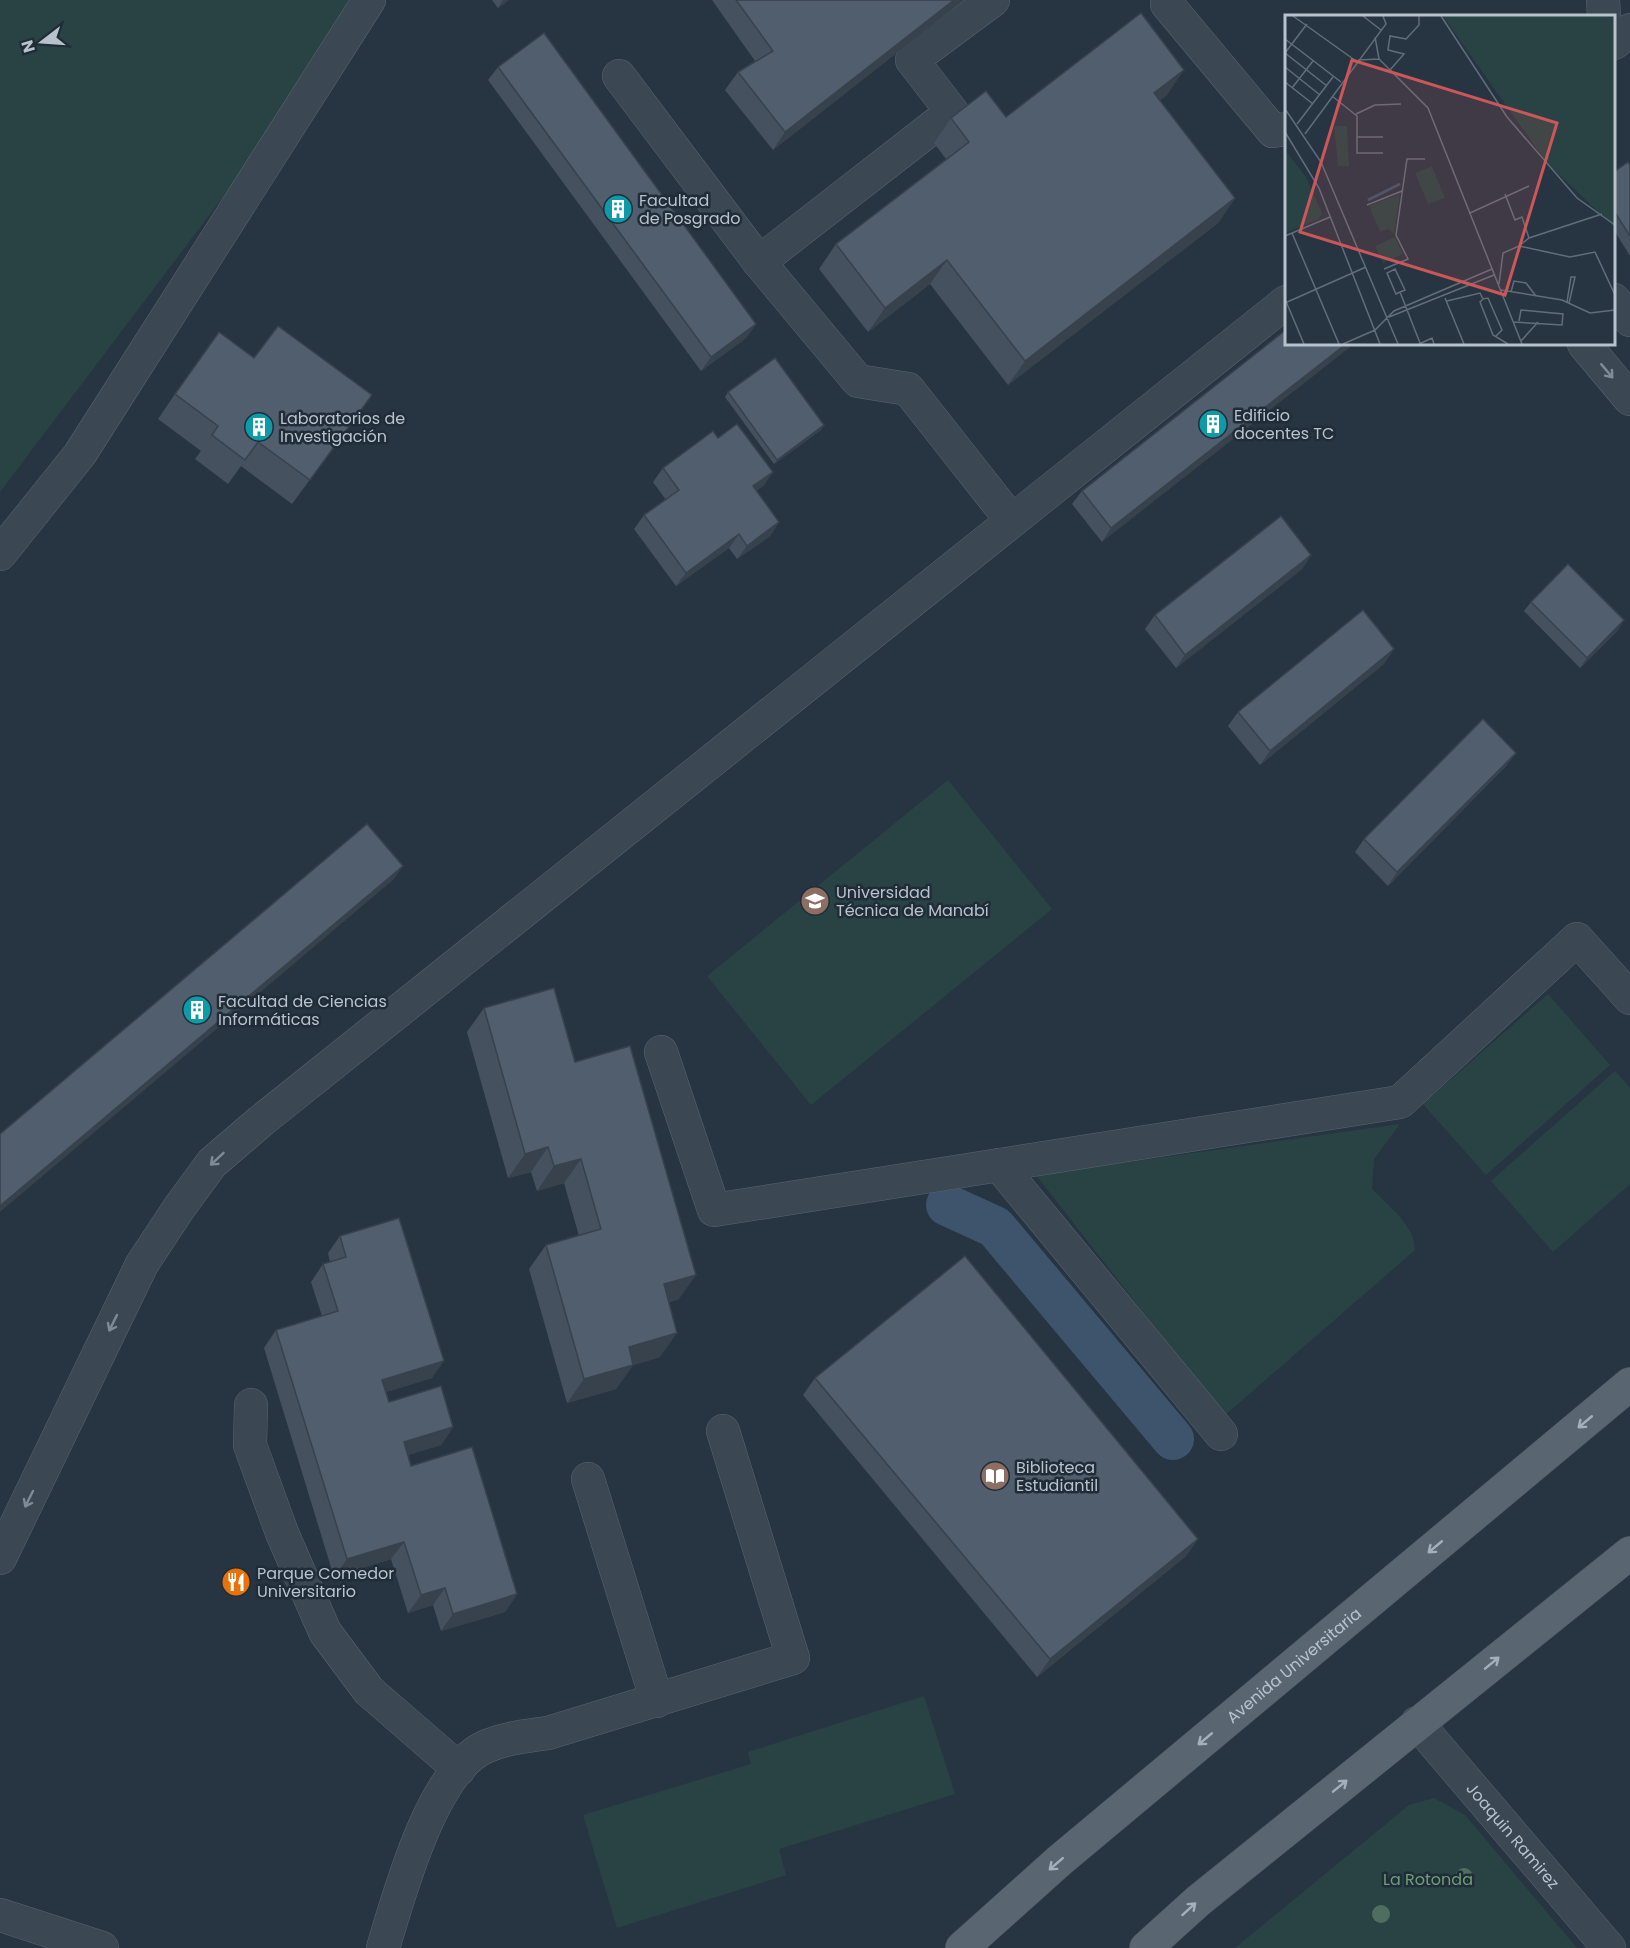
<svg xmlns="http://www.w3.org/2000/svg" width="1630" height="1948" viewBox="0 0 1630 1948" font-family="Poppins,sans-serif">
	<style>
		.green { fill: #294344 }
		.lines { fill: none; stroke-linecap: round; stroke-linejoin: round }
		.canal { stroke: #3d546c; stroke-width: 42 }
		.minor-casing { stroke: #596570; stroke-width: 34 }
		.major-casing { stroke: #45505c; stroke-width: 34 }
		.minor { stroke: #3b4753; stroke-width: 33 }
		.major { stroke: #596672; stroke-width: 33 }
		.tree { fill: #4f6e60 }
		.wall { fill: #45515f }
		.shaded-wall { fill: #38424d }
		.building { fill: #505e6e; stroke: #38424d; stroke-width: 1.5 }
		.oneway { stroke: #808b96 }
		.oneway2 { stroke: #a5b0ba }
		.labels { text-anchor: middle; dominant-baseline: central; stroke-width: 5; stroke-linejoin: round; paint-order: stroke }
		.poi-label { font-size: 16px; fill: #b8c2cc; stroke: #202c38; text-anchor: start }
		.street-label { font-size: 16px; fill: #b8c2cc; stroke: #202c38 }
		.park-label { font-size: 16px; fill: #6f9d77; stroke: #202c38 }
		.inset-river { fill: none; stroke: #3d546c; stroke-width: 3 }
		.inset-road { fill: none; stroke: #616d7a; stroke-width: 1.5 }
		.view { fill: #cd5659; fill-opacity: 0.15; stroke: #cd5659; stroke-width: 3 }
		.inset-edge { fill: none; stroke: #b8c2cc; stroke-width: 3 }
	</style>
	<rect width="100%" height="100%" fill="#273543"/>
	<path class="green" d="M0,0h372l-372,492z
		M948,780l104,129 -241,196 -104,-129z
		M1548,994l62,71 -124,110 -63,-71z
		M1615,1071l15,17v96l-77,68 -62,-71z
		M1400,1124l-26,35 -2,30c16,17 43,36 43,61l-191,166 -188,-241z
		M924,1696l31,98 -176,55 7,26 -169,53 -34,-113 168,-51 -3,-12z
		M1434,1798l31,17 112,133h-342l174,-143z"/>
	<g class="lines">
		<path class="canal" d="M947,1205l48,22 178,212"/>
		<g class="minor-casing">
			<g id="minor">
				<path d="M1167,0v4l106,127 13,-2"/>
				<path d="M1603,0l1,16"/>
				<path d="M1614,43l16,-13"/>
				<path d="M619,76l140,186 99,119 50,8 104,132"/>
				<path d="M759,262l193,-150 -40,-52 81,-60"/>
				<path d="M1614,300l16,20"/>
				<path d="M1584,344l46,55"/>
				<path d="M0,554l80,-100 289,-454"/>
				<path d="M661,1052l53,158 686,-108 177,-163 53,59"/>
				<path d="M999,1165l222,269"/>
				<path d="M251,1405l-1,40 32,88 43,99 44,59 90,78"/>
				<path d="M588,1479l69,222"/>
				<path d="M0,1558l142,-294 37,-56 33,-45 49,-42 1025,-819"/>
				<path id="s1" d="M1417,1723l192,225"/>
				<path d="M0,1915l102,33"/>
				<path d="M383,1948c16,-53 49,-177 102,-201 19,-9 43,-11 63,-14l245,-75 -70,-227"/>
			</g>
		</g>
		<g class="major-casing">
			<g id="major">
				<path id="s2" d="M962,1948l97,-87 571,-477"/>
				<path d="M1146,1948l52,-47 432,-348"/>
			</g>
		</g>
		<use href="#minor" class="minor"/>
		<use href="#major" class="major"/>
	</g>
	<g class="tree">
		<circle cx="1464" cy="1877" r="9"/>
		<circle cx="1381" cy="1914" r="9"/>
	</g>
	<path class="wall" d="M492,0h17l-11,8z
		M712,0h252l-191,150 -48,-60 13,-18 17,-11z
		M498,67l258,257 -10,14 -45,33 -213,-291z
		M1167,95l-7,5 75,98 -17,25 -210,162 -78,-101 -62,48 -49,-63 17,-25 110,-85 -12,-16 17,-25 55,-1z
		M1630,165v91l-16,-26v-58z
		M1287,329l-185,213 -30,-38 10,-13z
		M254,358l118,37 -80,109 -51,-38 -13,18 -33,-25 6,-8 -43,-32 17,-25z
		M728,392l96,33 -3,5 -47,34 -49,-67z
		M718,438l55,34 -10,14 -7,5 23,31 -9,14 -33,23 -8,-11 -53,38 -42,-57 10,-14 22,-15 -13,-18 10,-14z
		M1311,555l-9,14 -126,99 -31,-39 10,-14z
		M1531,602l87,28 -38,38 -56,-57z
		M1385,663l-125,102 -32,-39 10,-14z
		M1516,753l-10,13 -118,120 -33,-34 9,-13z
		M484,1008l91,54 104,237 -10,3 -9,55 -27,8 -17,24 -49,14 -38,-134 17,-24 33,-9 -15,-53 -27,8 -6,-19 -23,6 -41,-146z
		M340,1236l92,142 -46,14 3,10 64,25 -12,18 -33,10 3,11 106,128 -12,18 -64,19 -8,-26 -25,8 -17,-54 -57,18 -70,-229 12,-18 46,-14 -11,-34 12,-18 7,-2 -2,-9z
		M815,1378l383,161 -12,17 -149,121 -234,-282z"/>
	<path class="shaded-wall" d="M503,0h6l-11,8z
		M954,0h10l-191,150 12,-18z
		M1184,70l-17,25 -30,23 17,-25z
		M1235,198l-17,25 -210,162 17,-24z
		M947,260l-17,24 -62,48 17,-24z
		M756,324l-10,14 -45,33 10,-14z
		M1346,344h8l-252,198 9,-14z
		M372,395l-17,25 -63,84 18,-24z
		M824,425l-3,5 -47,34 3,-4z
		M773,472l-10,14 -20,14 10,-14z
		M779,522l-9,14 -33,23 10,-13z
		M739,534l-10,14 -53,38 10,-13z
		M1311,555l-9,14 -126,99 9,-13z
		M1624,620l-6,10 -38,38 7,-10z
		M1394,649l-9,14 -125,102 10,-14z
		M1516,753l-10,13 -118,120 9,-14z
		M403,866l-10,14 -393,332v-6z
		M548,1147l-17,25 -23,6 17,-24z
		M581,1159l-17,24 -27,8 17,-25z
		M696,1275l-17,24 -33,10 18,-25z
		M677,1333l-17,24 -27,8 -17,24 -49,14 17,-24 45,-32z
		M444,1361l-12,17 -62,19 12,-17z
		M453,1427l-12,18 -50,15 13,-18z
		M1198,1539l-12,17 -149,121 13,-18z
		M404,1542l-13,17 -57,18 13,-18z
		M445,1588l-12,17 -25,8 13,-18z
		M517,1594l-12,18 -64,19 12,-17z"/>
	<path class="building" d="M736,0h218l-169,132 -47,-60 35,-21z
		M1141,13l43,57 -30,23 81,105 -210,163 -78,-101 -62,48 -49,-64 133,-102 -18,-24 35,-27 20,26z
		M544,33l212,291 -45,33 -213,-290z
		M1628,162l2,3v71l-16,-25v-39z
		M278,326l94,69 -62,85 -52,-38 -13,18 -33,-25 6,-9 -43,-32 44,-62 35,26z
		M1287,329v15h59l-235,184 -29,-37z
		M775,358l49,67 -47,35 -49,-68z
		M737,424l36,48 -20,14 26,36 -32,24 -8,-12 -53,39 -42,-58 35,-25 -16,-22 50,-37 5,7z
		M1281,516l30,39 -126,100 -30,-40z
		M1568,564l56,56 -37,38 -56,-56z
		M1363,610l31,39 -124,102 -32,-39z
		M1483,719l33,34 -119,119 -33,-33z
		M367,824l36,42 -403,340v-72z
		M554,988l21,74 55,-16 66,229 -32,9 13,49 -48,14 4,18 -49,14 -38,-134 55,-16 -20,-70 -27,7 -6,-19 -23,7 -41,-146z
		M399,1218l45,143 -62,19 7,22 52,-16 12,41 -49,15 7,24 61,-19 45,147 -64,20 -8,-26 -24,7 -17,-53 -57,17 -71,-229 62,-19 -15,-47 23,-7 -6,-21z
		M965,1256l233,283 -148,120 -235,-281z"/>
	<defs><path id="oneway-shaft" d="M-6 0H5M1.5-3L5.5 0L1.5 3" fill="none" stroke-width="1.6" stroke-linecap="round" stroke-linejoin="round" transform="scale(1.5)"/></defs>
	<g class="oneway">
		<use href="#oneway-shaft" transform="translate(1607 371) rotate(50)"/>
		<use href="#oneway-shaft" transform="translate(217 1159) rotate(137)"/>
		<use href="#oneway-shaft" transform="translate(113 1323) rotate(116)"/>
		<use href="#oneway-shaft" transform="translate(29 1499) rotate(116)"/>
	</g>
	<g class="oneway2">
		<use href="#oneway-shaft" transform="translate(1585 1422) rotate(140)"/>
		<use href="#oneway-shaft" transform="translate(1435 1547) rotate(140)"/>
		<use href="#oneway-shaft" transform="translate(1492 1663) rotate(-39)"/>
		<use href="#oneway-shaft" transform="translate(1205 1739) rotate(140)"/>
		<use href="#oneway-shaft" transform="translate(1340 1786) rotate(-39)"/>
		<use href="#oneway-shaft" transform="translate(1056 1864) rotate(139)"/>
		<use href="#oneway-shaft" transform="translate(1189 1909) rotate(-42)"/>
	</g>
	<defs>
		<g id="building-disc" transform="scale(1.5)"><circle r="9.5" fill="#0f9aa8" stroke="#202c38"/><path d="M-4-6H4V6H1V3H-1V6H-4ZM-2.5-4.3h1.7v1.8h-1.7ZM.8-4.3h1.7v1.8H.8ZM-2.5-1h1.7V.8h-1.7ZM.8-1h1.7V.8H.8Z" fill="#fff"/></g>
		<g id="university-disc" transform="scale(1.5)"><circle r="9.5" fill="#8d6e63" stroke="#202c38"/><path d="M0-5L7-2L0 1L-7-2ZM-4 1L0 2.5L4 1V4Q0 6-4 4Z" fill="#fff"/></g>
		<g id="library-disc" transform="scale(1.5)"><circle r="9.5" fill="#8d6e63" stroke="#202c38"/><path d="M-6-4Q-3-5.5-.7-3.5V5Q-3 3-6 4ZM6-4Q3-5.5 .7-3.5V5Q3 3 6 4Z" fill="#fff"/></g>
		<g id="restaurant-disc" transform="scale(1.5)"><circle r="9.5" fill="#e8710a" stroke="#202c38"/><path d="M-5-6h1v4h1v-4h1v4h1v-4h1v5L-1.5 .5V6h-2V.5L-5-1ZM5-6V6H3V1.5H1.5Q1.5-4 5-6Z" fill="#fff"/></g>
	</defs>
	<g fill-rule="evenodd">
		<use href="#building-disc" x="618" y="209"/>
		<use href="#building-disc" x="1213" y="424"/>
		<use href="#building-disc" x="259" y="427"/>
		<use href="#university-disc" x="815" y="901"/>
		<use href="#building-disc" x="197" y="1010"/>
		<use href="#library-disc" x="995" y="1476"/>
		<use href="#restaurant-disc" x="236" y="1582"/>
	</g>
	<g class="labels">
		<g class="poi-label">
			<text x="639" y="200">Facultad<tspan x="639" dy="18">de Posgrado</tspan></text>
			<text x="1234" y="415">Edificio<tspan x="1234" dy="18">docentes TC</tspan></text>
			<text x="280" y="418">Laboratorios de<tspan x="280" dy="18">Investigación</tspan></text>
			<text x="836" y="892">Universidad<tspan x="836" dy="18">Técnica de Manabí</tspan></text>
			<text x="218" y="1001">Facultad de Ciencias<tspan x="218" dy="18">Informáticas</tspan></text>
			<text x="1016" y="1467">Biblioteca<tspan x="1016" dy="18">Estudiantil</tspan></text>
			<text x="257" y="1573">Parque Comedor<tspan x="257" dy="18">Universitario</tspan></text>
		</g>
		<g class="street-label">
			<text stroke="none"><textPath href="#s2" startOffset="436">Avenida Universitaria</textPath></text>
			<text stroke="none"><textPath href="#s1" startOffset="148">Joaquin Ramirez</textPath></text>
		</g>
		<g class="park-label">
			<text x="1428" y="1879">La Rotonda</text>
		</g>
	</g>
	<g transform="translate(1285 15)">
		<rect width="330" height="330" fill="#273543"/>
		<path d="M158,1h172v212l-69,-66zM49,111h13l2,40h-11zM0,135l21,27 16,36 -3,6 -34,14zM147,151l13,32 -17,6 -13,-31zM115,179l-6,40 -6,-5 -8,3 -11,-26zM110,222l8,17 -20,9 -8,-17z" fill="#294344"/>
		<path class="inset-river" d="M83,185l32,-16"/>
		<path class="inset-road" d="M8,1l63,45M78,1l18,14M156,1l66,101 70,81 38,27M90,22l4,22 49,49 94,236M0,24l56,43M0,38l42,33M0,38l22,-29M73,45l21,-1M0,52l35,28M105,55l14,-16 -16,-4 2,-14 16,3 13,-14v-9M0,67l28,22M7,73l21,-27M47,81l25,20v37h26M0,94l36,53 77,182M71,99l19,-9 26,-1M12,109l36,-47M0,117l34,56 61,156M20,119l81,-110 -3,-8M72,122h26M220,179l10,26 7,-3 7,21M82,190l35,-14M185,198l59,-27M7,218l47,111M0,221l45,-19M234,231l10,-8 73,-24M99,254l24,-10 -12,-24 11,-76h18M214,269l4,-31 16,-7 51,11 25,-5 20,43M216,275l61,10 28,13 25,-3M115,277l5,-2 -10,-21 -8,4 9,21 4,-2 20,51M226,277l3,-11 12,2 10,13M160,283l19,46M0,284l19,45M198,284l-3,3 13,33 15,9M162,286l33,-8 3,6 5,-1 14,32 -6,6M282,287l4,-25h4l-6,26M0,288l81,-36M104,302l105,-42M228,307l49,3 1,-11 -42,-4 -2,11M236,326l17,-19M58,329l32,-14 19,-19 98,-42M134,329l13,-6 2,6"/>
		<path class="view" d="M67,45l205,63 -52,172 -205,-63z"/>
		<rect width="330" height="330" class="inset-edge"/>
	</g>
	<g transform="translate(42 42) rotate(253)" stroke="#202c38" stroke-width="4.5" paint-order="stroke">
	<path d="M0-4.5L10 22L0 15L-10 22Z" fill="#b8c2cc"/>
	<text y="-9" font-size="16" font-weight="bold" text-anchor="middle" fill="#b8c2cc">N</text>
	</g>
</svg>
